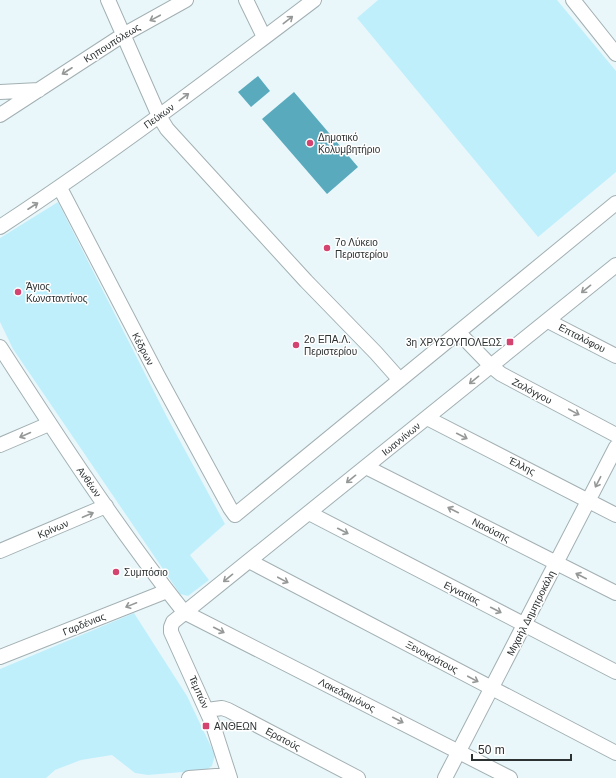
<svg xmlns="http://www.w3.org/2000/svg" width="616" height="778" viewBox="0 0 616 778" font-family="Helvetica,sans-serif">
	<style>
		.green { fill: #c0effc }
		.water { fill: #5aaabe }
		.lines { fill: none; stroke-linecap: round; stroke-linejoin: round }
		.minor-casing { stroke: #a3b0b3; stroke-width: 16 }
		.minor { stroke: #fff; stroke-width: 14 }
		.oneway { stroke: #969898 }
		.poi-dot { fill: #d34570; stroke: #fff; stroke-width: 1.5 }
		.labels { text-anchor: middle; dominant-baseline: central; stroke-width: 3; stroke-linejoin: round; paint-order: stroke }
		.street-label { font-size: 10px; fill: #2c3132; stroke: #fff }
		.poi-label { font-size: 10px; fill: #2c3132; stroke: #fff; text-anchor: start }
	</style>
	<rect width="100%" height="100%" fill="#e9f7fb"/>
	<path class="green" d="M378,0h179l59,71v101l-78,65 -181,-219z
		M58,202l109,215 58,107 -35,31 19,25 -21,16 -8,-2 -167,-245 -13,-27v-84z
		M134,613l53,83 28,59 -3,11 -6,4 -58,5 -13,-2 -23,-18 -31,5 -26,10 -9,8h-46v-109z"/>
	<path class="water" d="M258,76l12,15 -19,16 -13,-15z
		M294,92l64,75 -31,27 -65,-75z"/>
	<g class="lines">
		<g class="minor-casing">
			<path id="minor" d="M108,0l51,116 8,13 139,152 70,72 24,27
				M246,0l18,37
				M573,0l43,54
				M0,92l39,-2
				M0,115l123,-80 63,-35
				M60,188l98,188 72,132 5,7 381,-312
				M0,227c108,-71 211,-149 314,-227
				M548,321l68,35
				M459,333l32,33 10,8 115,61
				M0,347c58,90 117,181 184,265l326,166
				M427,418l189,97
				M0,445l49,-21
				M366,467l250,126
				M309,513l307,159
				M0,551l106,-45
				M249,561l367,192
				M0,657l167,-66
				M207,710l15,-2 6,2 130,68
				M189,778l40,-3
				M230,778l-17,-53 -42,-93v-5l2,-5 443,-357
				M445,778l171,-331"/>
		</g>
		<use href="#minor" class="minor"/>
	</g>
	<defs><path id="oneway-shaft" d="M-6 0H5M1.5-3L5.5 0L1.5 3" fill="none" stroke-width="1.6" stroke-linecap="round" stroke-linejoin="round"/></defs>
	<g class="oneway">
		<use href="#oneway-shaft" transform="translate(155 18) rotate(152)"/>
		<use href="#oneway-shaft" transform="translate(288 20) rotate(-38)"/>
		<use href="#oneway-shaft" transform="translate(67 71) rotate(147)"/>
		<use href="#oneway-shaft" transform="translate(184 97) rotate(-37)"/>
		<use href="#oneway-shaft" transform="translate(33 206) rotate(-33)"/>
		<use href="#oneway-shaft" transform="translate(586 289) rotate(141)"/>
		<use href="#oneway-shaft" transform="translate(474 380) rotate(141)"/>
		<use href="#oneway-shaft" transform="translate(574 412) rotate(28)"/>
		<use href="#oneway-shaft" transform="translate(25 435) rotate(156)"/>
		<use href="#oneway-shaft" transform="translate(462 436) rotate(27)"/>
		<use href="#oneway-shaft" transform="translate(351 479) rotate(141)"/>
		<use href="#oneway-shaft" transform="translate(598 482) rotate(117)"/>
		<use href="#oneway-shaft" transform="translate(453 510) rotate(-153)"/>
		<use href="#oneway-shaft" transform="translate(88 515) rotate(-23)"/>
		<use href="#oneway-shaft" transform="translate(343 531) rotate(27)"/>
		<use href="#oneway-shaft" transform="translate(581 576) rotate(-153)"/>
		<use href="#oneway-shaft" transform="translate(228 578) rotate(141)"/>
		<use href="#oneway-shaft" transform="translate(283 580) rotate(28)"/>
		<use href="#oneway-shaft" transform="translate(131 605) rotate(158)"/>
		<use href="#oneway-shaft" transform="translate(496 610) rotate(27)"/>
		<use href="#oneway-shaft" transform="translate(219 630) rotate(27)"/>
		<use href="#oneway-shaft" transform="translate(473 679) rotate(28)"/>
		<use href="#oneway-shaft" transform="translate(398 720) rotate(27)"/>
	</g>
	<g class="poi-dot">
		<circle cx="310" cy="143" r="4"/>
		<circle cx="327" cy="248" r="4"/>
		<circle cx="18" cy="292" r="4"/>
		<rect x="506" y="338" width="8" height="8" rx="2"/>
		<circle cx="296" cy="345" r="4"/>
		<circle cx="116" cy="572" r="4"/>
		<rect x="202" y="722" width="8" height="8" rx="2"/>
	</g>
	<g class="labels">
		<g class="street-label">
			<text transform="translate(112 43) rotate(-32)">Κηπουπόλεως</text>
			<text transform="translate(159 116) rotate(-36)">Πεύκων</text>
			<text transform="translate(582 338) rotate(27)">Επταλόφου</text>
			<text transform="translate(143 349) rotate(62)">Κέδρων</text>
			<text transform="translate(532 391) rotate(28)">Ζαλόγγου</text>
			<text transform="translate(401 439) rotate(-39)">Ιωαννίνων</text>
			<text transform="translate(522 466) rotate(27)">Έλλης</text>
			<text transform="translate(89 482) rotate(55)">Ανθέων</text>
			<text transform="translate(53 529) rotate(-23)">Κρίνων</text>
			<text transform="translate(491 530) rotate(27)">Ναούσης</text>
			<text transform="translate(462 593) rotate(27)">Εγνατίας</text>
			<text transform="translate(531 613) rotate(-63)">Μιχαήλ Δημητροκάλη</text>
			<text transform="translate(84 624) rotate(-22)">Γαρδένιας</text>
			<text transform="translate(432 657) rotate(28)">Ξενοκράτους</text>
			<text transform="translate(199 692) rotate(66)">Τεμπών</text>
			<text transform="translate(347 695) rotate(27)">Λακεδαιμόνος</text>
			<text transform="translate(283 739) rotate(28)">Ερατούς</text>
		</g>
		<g class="poi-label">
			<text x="318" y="137">Δημοτικό<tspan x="318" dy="12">Κολυμβητήριο</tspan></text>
			<text x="335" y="242">7ο Λύκειο<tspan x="335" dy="12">Περιστερίου</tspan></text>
			<text x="26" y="286">Άγιος<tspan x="26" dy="12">Κωνσταντίνος</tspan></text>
			<text x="304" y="339">2ο ΕΠΑ.Λ.<tspan x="304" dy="12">Περιστερίου</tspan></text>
			<text x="502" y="342" text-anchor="end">3η ΧΡΥΣΟΥΠΟΛΕΩΣ</text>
			<text x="124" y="572">Συμπόσιο</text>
			<text x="214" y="726">ΑΝΘΕΩΝ</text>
		</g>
	</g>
	<path d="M472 754v6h99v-6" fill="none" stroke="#2c3132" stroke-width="2"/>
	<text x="478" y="754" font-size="12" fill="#2c3132" stroke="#ffffff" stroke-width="3" paint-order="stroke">50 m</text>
</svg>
